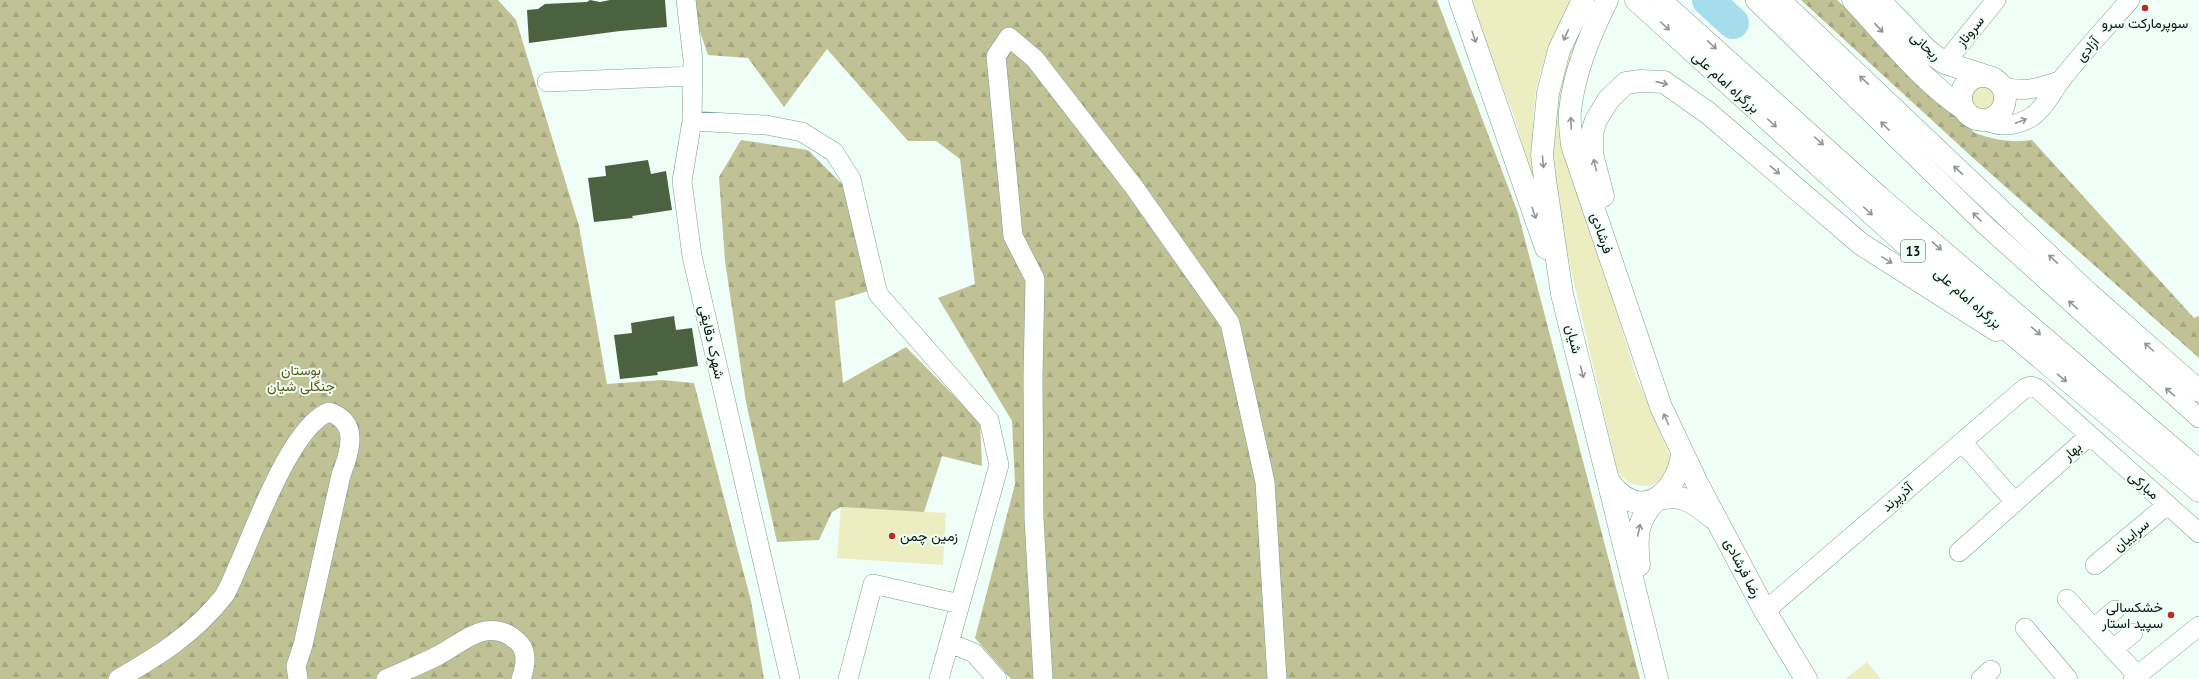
<svg xmlns="http://www.w3.org/2000/svg" width="2199" height="679" viewBox="0 0 2199 679" font-family="'PT Sans',Vazirmatn,sans-serif">
	<style>
		.green { fill: #eceec1 }
		.forest { fill: url(#forest-firs) }
		.lines { fill: none; stroke-linecap: round; stroke-linejoin: round }
		.river { stroke: #a6dded; stroke-width: 32 }
		.building { fill: #4a6240 }
		.minor-casing { stroke: #7ba08e; stroke-width: 20 }
		.major-casing { stroke: #7ba08e; stroke-width: 23 }
		.highway-casing { stroke: #7ba08e; stroke-width: 23 }
		.minor { stroke: #fff; stroke-width: 19 }
		.major { stroke: #fff; stroke-width: 22 }
		.highway { stroke: #fff; stroke-width: 22 }
		.oneway { stroke: #909693 }
		.poi-dot { fill: #bb2d24; stroke: #effef6; stroke-width: 1.5 }
		.labels { text-anchor: middle; dominant-baseline: central; stroke-width: 4; stroke-linejoin: round; paint-order: stroke }
		.shield { fill: #effef6; stroke: #4d5c55; stroke-width: 1 }
		.shield-label { font-size: 13px; font-weight: bold; fill: #081610 }
		.poi-label { font-size: 14px; fill: #081610; stroke: #effef6 }
		.street-label { font-size: 14px; fill: #081610; stroke: #effef6 }
		.park-label { font-size: 14px; fill: #5a5a11; stroke: #effef6 }
	</style>
	<defs>
		<pattern id="forest-firs" width="22" height="20" patternUnits="userSpaceOnUse"><rect width="22" height="20" fill="#c0c295"/><path d="M5 1l3.5 6h-7zM16 11l3.5 6h-7z" fill="#a4a67f"/></pattern>
	</defs>
	<rect width="100%" height="100%" fill="#effef6"/>
	<path class="green" d="M1469,0h103c-17,33 -35,69 -38,107 -2,34 5,70 9,104l-29,-95z
		M1592,14l-25,70 29,160 40,132 34,80c2,33 -37,40 -53,14l-52,-227 -13,-67v-47l13,-66 15,-41z
		M1969 97a13 13 0 1 1 26 0a13 13 0 1 1-26 0Z
		M841,507l105,6 -3,52 -106,-7z
		M1867,662l14,17h-36z"/>
	<path class="forest" d="M0,0h498l18,20 63,206 28,158 55,-4 32,3 57,218 13,78h-764z
		M689,0h748l81,213 122,466h-629l-36,-41 40,-154 -3,-63 -74,-123 37,-14 -15,-125 -24,-18h-28l-81,-92 -43,58 -36,-49 -40,-3z
		M1801,0h36l138,133c20,7 36,10 57,7l162,178 5,-2v42l-227,-201z
		M741,140l67,10 56,56 21,80 -50,15 8,82 63,-36 74,75 2,44 -40,-10 -18,56 -83,-5 -9,5 -13,28 -42,2 -31,-140 -21,-141 -6,-84z"/>
	<g class="lines">
		<path class="river" d="M1708,0l25,23"/>
	</g>
	<path class="building" d="M590,0l10,2 10,-2h55l2,27 -47,4 -91,12 -2,-33 11,-1 7,-5 42,-2z
		M648,160l3,14 15,-3 6,39 -40,6 1,2 -39,4 -6,-44 18,-2 -1,-10z
		M674,316l2,14 16,-2 6,38 -41,6 1,3 -38,4 -6,-44 18,-2 -1,-10z"/>
	<g class="lines">
		<g class="minor-casing">
			<path id="minor" d="M686,0l7,60 -1,61 -10,60 10,75 98,423
				M1662,0l217,195 320,274
				M1755,0l231,226 213,192
				M1945,63l51,-63
				M547,82l146,-6
				M2002,86c24,8 36,1 58,-5
				M1984,120c16,8 34,6 49,-4 13,-10 19,-24 28,-36 22,-28 46,-54 69,-80
				M692,121l74,4 36,7 32,20 17,27 27,115 111,126 10,45 -60,214
				M1962,442l53,60
				M1959,552l130,-116
				M2095,565l72,-60
				M2067,599l70,76
				M1765,611l260,-223 6,-2 7,3 161,144
				M2025,628l43,51
				M2094,628l21,-18
				M950,643l24,10 23,26
				M2113,649l20,-16
				M118,679c39,-22 77,-46 105,-82 7,-9 11,-23 16,-33 16,-36 53,-139 90,-152 31,10 21,40 12,63l-38,170 -7,21 2,13
				M386,679c18,-8 36,-15 53,-24 14,-7 30,-21 46,-24 14,-2 26,3 35,13 8,10 5,24 1,35
				M848,679l25,-95 87,20
				M1043,679l-9,-161 -1,-141 2,-98 -22,-43 -17,-180 13,-19 26,22 99,128 96,136 35,159 12,197
				M1981,679l10,-9
				M2133,679l66,-53"/>
		</g>
		<g class="major-casing">
			<path id="major" d="M1460,0l86,248
				M1583,0l-24,50 -11,43 -6,62 3,25 17,114 95,385
				M1607,0c-17,35 -33,72 -37,111 -1,11 1,23 2,34l89,262 36,76 68,128 41,68
				M1853,0c35,37 68,80 111,109
				M1879,0l49,51 17,12 38,12
				M1961 98a22 22 0 1 1 44 0a22 22 0 1 1-44 0Z
				M1603,196l-11,-42v-21l4,-13 13,-21 17,-16 15,-2 23,1 44,31 153,131 135,86
				M1610,483c30,40 66,12 72,-28
				M1639,565c-3,-28 -3,-44 17,-65 26,-8 37,2 57,18"/>
		</g>
		<g class="highway-casing">
			<path id="highway" d="M1636,0l267,242 296,249
				M1779,0l310,294 110,97"/>
		</g>
		<use href="#minor" class="minor"/>
		<use href="#major" class="major"/>
		<use href="#highway" class="highway"/>
	</g>
	<defs><path id="oneway-shaft" d="M-6 0H5M1.5-3L5.5 0L1.5 3" fill="none" stroke-width="1.6" stroke-linecap="round" stroke-linejoin="round"/></defs>
	<g class="oneway">
		<use href="#oneway-shaft" transform="translate(1665 26) rotate(42)"/>
		<use href="#oneway-shaft" transform="translate(1879 28) rotate(47)"/>
		<use href="#oneway-shaft" transform="translate(1566 35) rotate(114)"/>
		<use href="#oneway-shaft" transform="translate(1474 37) rotate(71)"/>
		<use href="#oneway-shaft" transform="translate(1712 45) rotate(43)"/>
		<use href="#oneway-shaft" transform="translate(1864 80) rotate(-137)"/>
		<use href="#oneway-shaft" transform="translate(1662 83) rotate(13)"/>
		<use href="#oneway-shaft" transform="translate(2021 121) rotate(-22)"/>
		<use href="#oneway-shaft" transform="translate(1571 123) rotate(-93)"/>
		<use href="#oneway-shaft" transform="translate(1772 123) rotate(42)"/>
		<use href="#oneway-shaft" transform="translate(1885 126) rotate(-135)"/>
		<use href="#oneway-shaft" transform="translate(1819 141) rotate(42)"/>
		<use href="#oneway-shaft" transform="translate(1543 162) rotate(85)"/>
		<use href="#oneway-shaft" transform="translate(1595 165) rotate(-104)"/>
		<use href="#oneway-shaft" transform="translate(1775 170) rotate(41)"/>
		<use href="#oneway-shaft" transform="translate(1958 170) rotate(-137)"/>
		<use href="#oneway-shaft" transform="translate(1868 211) rotate(42)"/>
		<use href="#oneway-shaft" transform="translate(1534 213) rotate(71)"/>
		<use href="#oneway-shaft" transform="translate(1977 217) rotate(-135)"/>
		<use href="#oneway-shaft" transform="translate(1937 246) rotate(41)"/>
		<use href="#oneway-shaft" transform="translate(2053 259) rotate(-137)"/>
		<use href="#oneway-shaft" transform="translate(1887 260) rotate(31)"/>
		<use href="#oneway-shaft" transform="translate(2073 305) rotate(-139)"/>
		<use href="#oneway-shaft" transform="translate(2036 331) rotate(41)"/>
		<use href="#oneway-shaft" transform="translate(2149 347) rotate(-138)"/>
		<use href="#oneway-shaft" transform="translate(1582 372) rotate(76)"/>
		<use href="#oneway-shaft" transform="translate(2062 378) rotate(40)"/>
		<use href="#oneway-shaft" transform="translate(2170 392) rotate(-139)"/>
		<use href="#oneway-shaft" transform="translate(1666 419) rotate(-114)"/>
		<use href="#oneway-shaft" transform="translate(1639 530) rotate(-78)"/>
	</g>
	<g class="poi-dot">
		<circle cx="2145" cy="8" r="4"/>
		<circle cx="892" cy="536" r="4"/>
		<circle cx="2171" cy="615" r="4"/>
	</g>
	<g class="labels">
		<rect class="shield" x="1901" y="240" width="24" height="22" rx="3"/>
		<g class="shield-label">
			<text x="1913" y="251">13</text>
		</g>
		<g class="poi-label">
			<text x="2145" y="23">سوپرمارکت سرو</text>
			<text x="900" y="536" text-anchor="start">زمین چمن</text>
			<text x="2163" y="607" text-anchor="end">خشکسالی<tspan x="2163" dy="16">سپید استار</tspan></text>
		</g>
		<g class="street-label">
			<text transform="translate(1970 31) rotate(-51)">سروناز</text>
			<text transform="translate(1926 46) rotate(42)">ریحانی</text>
			<text transform="translate(2087 49) rotate(-49)">آزادی</text>
			<text transform="translate(1726 82) rotate(42)">بزرگراه امام علی</text>
			<text transform="translate(1602 233) rotate(71)">فرشادی</text>
			<text transform="translate(1968 298) rotate(41)">بزرگراه امام علی</text>
			<text transform="translate(1574 339) rotate(76)">شیان</text>
			<text transform="translate(712 342) rotate(77)">شهرک دقایقی</text>
			<text transform="translate(2072 451) rotate(-42)">بهار</text>
			<text transform="translate(2144 485) rotate(41)">مبارکی</text>
			<text transform="translate(1897 497) rotate(-41)">آذرپرند</text>
			<text transform="translate(2131 535) rotate(-40)">سراییان</text>
			<text transform="translate(1743 568) rotate(63)">رضا فرشادی</text>
		</g>
		<g class="park-label">
			<text x="301" y="370">بوستان<tspan x="301" dy="16">جنگلی شیان</tspan></text>
		</g>
	</g>
</svg>
